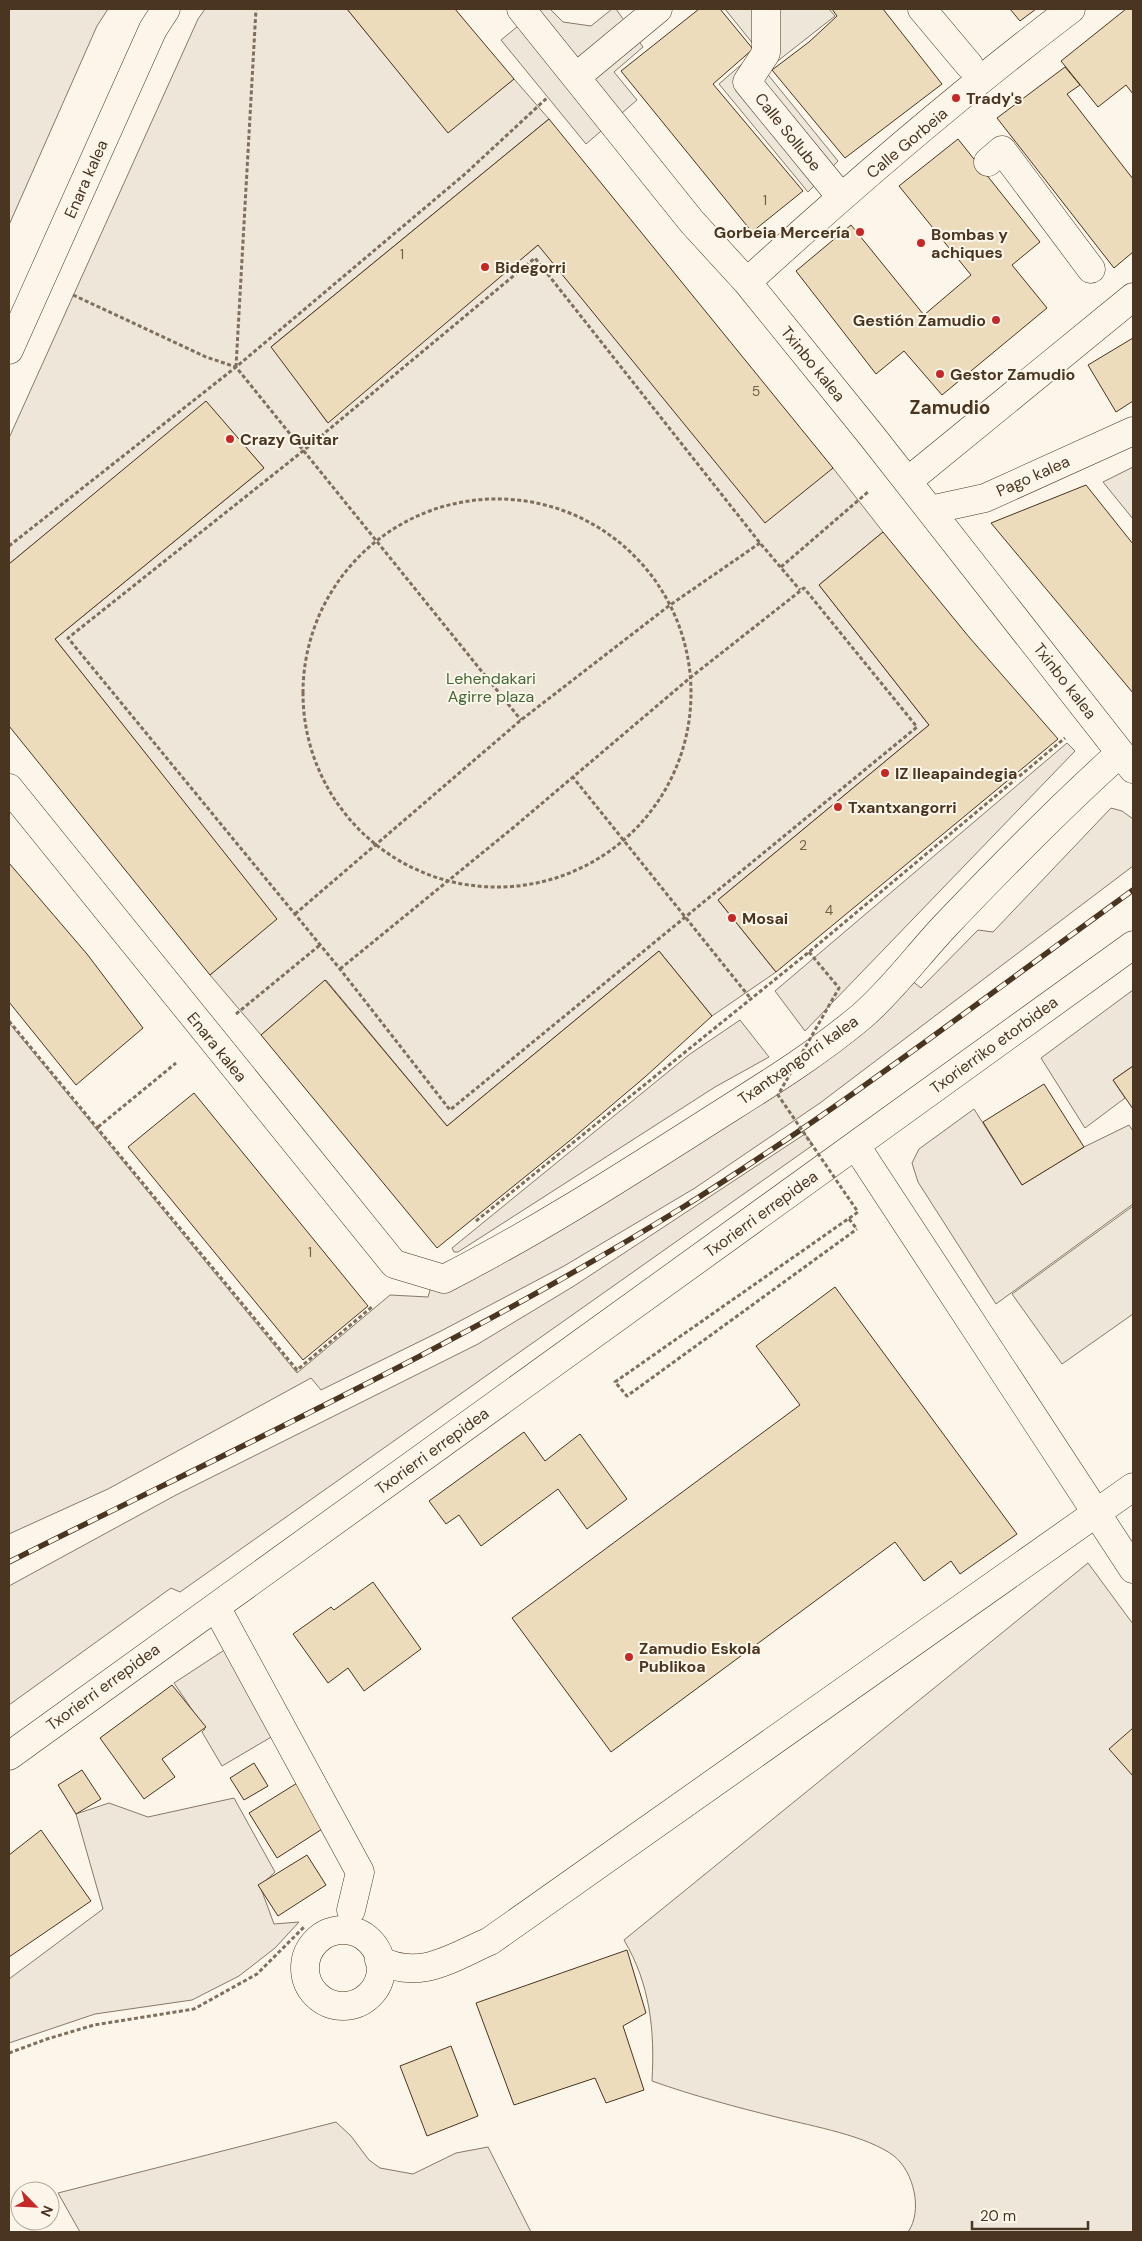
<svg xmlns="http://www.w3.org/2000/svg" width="1142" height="2241" viewBox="0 0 1142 2241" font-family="'DM Sans',sans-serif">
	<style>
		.green { fill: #ede6d9; stroke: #887966 }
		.parking { fill: #ede7d9; stroke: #887966 }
		.building { fill: #ecdcbc; stroke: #4a3520 }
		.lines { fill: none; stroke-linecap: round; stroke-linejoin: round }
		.minor-casing { stroke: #4a3520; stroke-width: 29 }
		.path { stroke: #7f6f5c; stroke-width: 3; stroke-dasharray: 4 2.5; stroke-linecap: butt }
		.minor { stroke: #fbf6e9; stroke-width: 28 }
		.rail-casing { stroke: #4a3520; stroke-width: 5.5 }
		.rail { stroke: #fbf6e9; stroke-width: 4; stroke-dasharray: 11; stroke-linecap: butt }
		.path-bridge { stroke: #7f6f5c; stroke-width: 3; stroke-dasharray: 4 2.5; stroke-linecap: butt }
		.poi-dot { fill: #c62828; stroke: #fbf6e9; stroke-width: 2 }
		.labels { text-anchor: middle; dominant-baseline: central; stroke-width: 4; stroke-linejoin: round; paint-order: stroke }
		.number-label { font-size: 14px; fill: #725f47 }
		.poi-label { font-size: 16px; font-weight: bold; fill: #4a3520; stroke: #fbf6e9; text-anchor: start }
		.street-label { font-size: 16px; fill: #4a3520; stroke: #fbf6e9 }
		.park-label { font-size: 16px; fill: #436837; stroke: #fbf6e9 }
		.quarter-label { font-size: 19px; font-weight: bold; fill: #4a3520; stroke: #fbf6e9 }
	</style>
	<rect width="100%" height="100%" fill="#fbf6e9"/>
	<path class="green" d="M9,9h99l-11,17 -88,199z
		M205,9h142l101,123 66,-53 35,40 -277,227 55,76 211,-177 295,223 50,64 -64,53 110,140 -211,175 58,72 -64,44 -53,-65 -212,175 -121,-146 -65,55 -51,-60 66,-56 -221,-280 209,-171 -58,-66 -197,162v-126l189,-419z
		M1133,467v52l-30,-37z
		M1067,743l8,8 -270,280 -30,-40z
		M1111,808l11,3 11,8v47l-313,237 -125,85 -131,78 -123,65 -120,59 -10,-12 -203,111 -99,45v-511l288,350 93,-78 38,2 3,-10 480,-307 10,8 57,-58 15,2z
		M1133,990v76l-20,14 12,18 -40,30 -44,-70z
		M740,1020l29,37 -54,30 -257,165h-4l-2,-4 238,-194z
		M974,1109l48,76 62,-38 45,-22 4,6v73l-137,100 -78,-122 -6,-19 7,-14z
		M805,1134l8,11 -633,447 -9,-4 -162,117v-119l167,-91 302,-151 96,-58z
		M1088,1563l45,61v608h-225c15,-21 6,-60 -14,-76 -26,-20 -82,-30 -114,-38 -44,-11 -86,-22 -128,-37 3,-51 -2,-97 -28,-141z
		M229,1647l44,89 -51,30 -20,-34 3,-3 -31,-46z
		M234,1798l41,74 -15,14 14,38 25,-2 -24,26 -36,28 -47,24 -97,14 -86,29v-64l94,-70 -27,-95 33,-11 39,14z
		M336,2122l15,14 18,24 11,8 33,6 43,-21 32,-6 43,85h-451l-22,-39z"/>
	<path class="parking" d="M539,9h11l13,13 28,4 21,-17h4l27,38 -29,25 23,28 -51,44 -85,-104z
		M725,9h104l6,7 -70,55 73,90 -30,31 -89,-108 39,-34z
		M1133,1206v108l-71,50 -50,-70z"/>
	<path class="building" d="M347,9h108l59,70 -66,54z
		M699,9h21l33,40 -40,35 90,107 -51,41 -131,-161z
		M832,9h51l59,75 -97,74 -73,-88 37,-28 28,-26z
		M1010,9h26l-16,12z
		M1126,9h7v85l-7,-9 -28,22 -37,-46z
		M1065,67l15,18 -13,9 66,85v73l-19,16 -117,-150z
		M549,119l284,349 -68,55 -227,-278 -210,178 -57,-76z
		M958,139l82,103 -28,23 35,43 -105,87 -38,-44 -28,23 -80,-103 55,-46 73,90 47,-40 -72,-89z
		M1133,338v63l-17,11 -28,-47z
		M206,401l58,67 -209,171 222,280 -67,56 -201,-249v-162z
		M1086,485l47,59v149l-142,-170z
		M883,532l86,105 89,102 -282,233 -58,-72 211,-175 -110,-140z
		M9,863l78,91 56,74 -67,57 -67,-83z
		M659,951l53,65 -67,61 -72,61 -136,110 -176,-213 64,-55 122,146z
		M1133,1066v43l-20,-29z
		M1044,1084l40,63 -62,38 -39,-63z
		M194,1093l174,213 -65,54 -175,-213z
		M835,1287l182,247 -57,40 -9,-13 -27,20 -29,-39 -284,210 -99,-134 288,-213 -44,-59z
		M524,1432l21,29 35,-27 47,65 -40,30 -29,-40 -77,57 -22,-31 -13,9 -17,-23z
		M373,1582l48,67 -57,42 -16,-23 -20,15 -35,-49 38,-27 3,3z
		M172,1685l34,42 -44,32 13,18 -31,22 -44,-61z
		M1133,1728v48l-24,-27z
		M254,1763l14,23 -24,14 -14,-22z
		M82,1770l19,29 -25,15 -18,-29z
		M302,1780l28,44 -53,34 -28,-45z
		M41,1830l50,71 -82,56v-102z
		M307,1855l19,30 -48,31 -20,-31z
		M627,1950l19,63 -23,13 21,64 -38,13 -11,-25 -81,27 -38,-102z
		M451,2046l27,70 -51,20 -27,-70z"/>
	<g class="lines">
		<g class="minor-casing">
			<path id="minor" d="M521,9l171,213 55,60 124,153 262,334
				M766,9v44l-19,29 94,115
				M922,9l47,56
				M576,77l82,-68
				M988,162l14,-12 89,119
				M747,282c104,-95 212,-188 324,-273
				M9,350l144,-321 13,-20
				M908,481l225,-184
				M930,510l55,-12 148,-67
				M9,788l385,476 50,15c88,-45 170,-97 253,-150 56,-36 114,-70 165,-113 30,-26 55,-60 82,-89 57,-60 115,-119 176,-174
				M856,1146l277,423
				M216,1607l144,265 -9,38
				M9,1756l1124,-811
				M305 1968a38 38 0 1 1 76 0a38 38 0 1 1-76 0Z
				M379,1960c41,21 72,-2 111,-19l643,-454"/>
		</g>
		<path class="path" d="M73,295l133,62 30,10 285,353
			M236,367l20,-358
			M303 693a194 194 0 1 1 388 0a194 194 0 1 1-388 0Z
			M9,546l227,-179 229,-193 83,-77
			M781,567l87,-75
			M572,776l179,223
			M295,914l226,-194 149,-115 90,-62
			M340,969l174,-142 177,-150 113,-89 113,139 -467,383 -110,-141 -272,-331 235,-187 232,-193 225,285 40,47
			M236,1014l84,-69
			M9,1021l288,349 76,-64
			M98,1127l78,-64
			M849,1219l8,10
			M476,1221l333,-269 256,-214
			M9,2053l38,-14 47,-14 100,-16 63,-35 47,-47"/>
		<use href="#minor" class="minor"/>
		<g class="rail-casing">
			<path id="rail" d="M9,1562c225,-113 456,-220 671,-353 157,-98 304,-211 453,-319"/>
		</g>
		<use href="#rail" class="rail"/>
		<path class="path-bridge" d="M809,952l30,36 -61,107 80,117 -243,170 12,14 230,-167"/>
	</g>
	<g class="poi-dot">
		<circle cx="956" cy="98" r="5"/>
		<circle cx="860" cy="232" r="5"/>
		<circle cx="921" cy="243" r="5"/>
		<circle cx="485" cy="267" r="5"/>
		<circle cx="996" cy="320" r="5"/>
		<circle cx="940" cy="374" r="5"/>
		<circle cx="230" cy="439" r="5"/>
		<circle cx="885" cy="773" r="5"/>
		<circle cx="838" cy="807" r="5"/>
		<circle cx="732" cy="918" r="5"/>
		<circle cx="629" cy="1657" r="5"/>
	</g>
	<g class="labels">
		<g class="number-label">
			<text x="765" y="200">1</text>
			<text x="402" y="254">1</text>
			<text x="756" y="391">5</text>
			<text x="803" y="845">2</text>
			<text x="829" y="910">4</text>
			<text x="310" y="1252">1</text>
		</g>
		<g class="poi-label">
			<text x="966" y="98">Trady's</text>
			<text x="850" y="232" text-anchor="end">Gorbeia Mercería</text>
			<text x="931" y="234">Bombas y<tspan x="931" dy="18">achiques</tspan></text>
			<text x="495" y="267">Bidegorri</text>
			<text x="986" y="320" text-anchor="end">Gestión Zamudio</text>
			<text x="950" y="374">Gestor Zamudio</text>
			<text x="240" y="439">Crazy Guitar</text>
			<text x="895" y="773">IZ Ileapaindegia</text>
			<text x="848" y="807">Txantxangorri</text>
			<text x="742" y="918">Mosai</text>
			<text x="639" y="1648">Zamudio Eskola<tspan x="639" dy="18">Publikoa</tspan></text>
		</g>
		<g class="street-label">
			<text transform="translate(788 132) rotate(51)">Calle Sollube</text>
			<text transform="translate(907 143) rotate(-40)">Calle Gorbeia</text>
			<text transform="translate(86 179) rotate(-66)">Enara kalea</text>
			<text transform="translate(813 364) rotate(51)">Txinbo kalea</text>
			<text transform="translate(1033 476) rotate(-24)">Pago kalea</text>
			<text transform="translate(1065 681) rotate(52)">Txinbo kalea</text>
			<text transform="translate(994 1045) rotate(-36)">Txorierriko etorbidea</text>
			<text transform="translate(217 1047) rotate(51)">Enara kalea</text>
			<text transform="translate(798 1060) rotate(-35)">Txantxangorri kalea</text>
			<text transform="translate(761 1214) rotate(-36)">Txorierri errepidea</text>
			<text transform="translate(432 1451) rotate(-36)">Txorierri errepidea</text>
			<text transform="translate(103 1687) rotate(-36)">Txorierri errepidea</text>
		</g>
		<g class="park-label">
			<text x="491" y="678">Lehendakari<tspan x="491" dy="18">Agirre plaza</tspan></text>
		</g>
		<g class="quarter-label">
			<text x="950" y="407">Zamudio</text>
		</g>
	</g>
	<rect width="1142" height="2241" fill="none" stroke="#4a3520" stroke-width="20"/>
	<g transform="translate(35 2206) rotate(114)"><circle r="24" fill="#fbf6e9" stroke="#b4a999"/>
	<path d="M0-4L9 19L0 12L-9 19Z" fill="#c62828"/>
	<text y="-8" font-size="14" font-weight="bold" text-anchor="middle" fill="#4a3520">N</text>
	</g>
	<path d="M972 2221v8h116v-8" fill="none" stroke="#4a3520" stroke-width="2.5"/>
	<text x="980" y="2221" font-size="15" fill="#4a3520" stroke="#fbf6e9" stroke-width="4" paint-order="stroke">20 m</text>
</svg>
